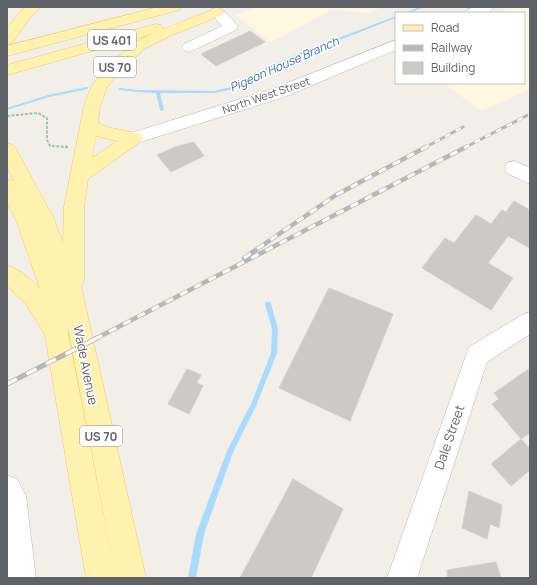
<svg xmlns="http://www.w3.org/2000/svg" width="537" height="585" viewBox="0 0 537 585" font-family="Manrope,sans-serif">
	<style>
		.commercial { fill: #fef7e0 }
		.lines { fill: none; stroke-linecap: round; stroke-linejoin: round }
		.stream { fill: #aadaff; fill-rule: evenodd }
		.building { fill: #cccac5; stroke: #d6d1c6 }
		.minor-casing { stroke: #b5b8bc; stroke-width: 1 }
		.major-casing { stroke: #f2c960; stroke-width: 1 }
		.path-far1 { stroke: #9cc7a9; stroke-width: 2; stroke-dasharray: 3 1.5; stroke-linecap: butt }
		.path { stroke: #9cc7a9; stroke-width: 2.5; stroke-dasharray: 3.5 2; stroke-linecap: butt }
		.minor { fill: #fff; fill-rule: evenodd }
		.major { fill: #fff2af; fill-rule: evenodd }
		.rail-far2-casing { stroke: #b6b7b8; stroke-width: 3 }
		.rail-far1-casing { stroke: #b6b7b8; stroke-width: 4.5 }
		.rail-casing { stroke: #b6b7b8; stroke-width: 5 }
		.rail-far2 { stroke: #fff; stroke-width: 2; stroke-dasharray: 6; stroke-linecap: butt }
		.rail-far1 { stroke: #fff; stroke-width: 3; stroke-dasharray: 8; stroke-linecap: butt }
		.rail { stroke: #fff; stroke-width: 3.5; stroke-dasharray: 11; stroke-linecap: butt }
		.labels { text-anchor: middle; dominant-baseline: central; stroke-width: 3; stroke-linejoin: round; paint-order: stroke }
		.far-street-label { font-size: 11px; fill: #5f6368; stroke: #fff }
		.shield { fill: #fff; stroke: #8f9295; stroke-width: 1 }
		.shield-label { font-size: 12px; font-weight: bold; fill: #5f6368 }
		.far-water-label { font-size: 12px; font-style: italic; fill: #4174aa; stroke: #fff }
		.street-label { font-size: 13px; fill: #5f6368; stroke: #fff }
	</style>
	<rect width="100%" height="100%" fill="#f1efe8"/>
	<path class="commercial" d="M256,7h126l-13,6 -37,-3 -61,32 -36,-27z
		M510,7h20v82l-48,22 -39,-28h81v-70h-28z"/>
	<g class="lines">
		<path class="stream" d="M419,7h5l-14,6h-5z
			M396,16v2l-87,34 -33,14 -43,23 -19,4h-54l4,17 -2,1 -2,-1 -4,-17 -19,-1 -17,-2 -2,-1 2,-1 17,2 77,1 17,-4 43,-23 33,-14z
			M87,87h1v2l-39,8 -42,13v-2l41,-13z
			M266,302h4l1,2 7,25 -1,24 -21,53 -23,46 -29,82 -8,44h-8l8,-44 31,-83 25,-49 19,-49 1,-24 -7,-25z"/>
	</g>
	<path class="building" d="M250,31l15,11 -49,24 -15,-12z
		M194,142l10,14 -33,16 -14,-17 18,-8z
		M514,201l16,9v38l-22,-12 -20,27 25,15 -22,32 -69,-42 23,-30 9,5 22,-28 15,9 11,-14 4,2z
		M329,288l64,26 -43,107 -71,-33z
		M530,368v65l-9,6 -29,-35 7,-5 -5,-6z
		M187,369l14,6 -4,8 6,3 -14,28 -21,-10z
		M521,439l9,10v21l-19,16 -20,-22z
		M293,479l50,30 -32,69h-71z
		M469,491l33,14 -3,23 -9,-4 -3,15 -25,-11z
		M496,562l5,16h-53l-1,-8z"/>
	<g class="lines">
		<g class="minor-casing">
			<path id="minor" d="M474,7h20c-6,9 -20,6 -29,6l2,-3z
				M217,8c8,2 16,12 21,19l-2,3 -42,20 -5,2 -5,-2 -3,-3 3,-3 38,-18 -12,-14 2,-3z
				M396,40v10l-112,47 -150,47 -6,-2 -3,-4 3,-4 144,-45z
				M514,161l16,7v16l-23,-11 -2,-5 2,-5z
				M530,312v22l-43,28 -70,216h-30l82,-231 53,-32z
				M7,475l10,4 9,17 10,82h-29z"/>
		</g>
		<g class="major-casing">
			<path id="major" d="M26,7h15l-12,12 -17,24 -5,1v-15l12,-16z
				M158,7h23l-2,3 -172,46v-10z
				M217,8l5,1 2,3 -2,3 -52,21 -26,13 -28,26 -9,13 -7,18 -2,17 9,4 33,7 3,4 -3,4 -52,37 -4,28v73l-3,6 65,292h-30l-48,-250v6l48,244h-30l-41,-243 -19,-31 -19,-18v-21c13,5 24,14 33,24l-23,-67 -10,-19v-24l7,2 5,10 -12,-24v-24l6,2 3,4 38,70 9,23 1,-35 6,-31 14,-70 7,-19 13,-18 30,-26 18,-9 -145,41v-10l149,-41 5,1 2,4zM96,136l21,5 -25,17z"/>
		</g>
		<path class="path-far1" d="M7,116l31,-3 9,5v22l3,6 18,1"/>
		<path class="path" d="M65,147h3"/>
		<use href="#minor" class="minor"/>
		<use href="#major" class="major"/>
		<g class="rail-far2-casing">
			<path id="rail-far2" d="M424,148l39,-21
				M464,148l66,-34"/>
		</g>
		<g class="rail-far1-casing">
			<path id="rail-far1" d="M244,258l92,-63 90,-48
				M95,339l371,-192"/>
		</g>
		<g class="rail-casing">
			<path id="rail" d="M7,384l90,-46"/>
		</g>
		<use href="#rail-far2" class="rail-far2"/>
		<use href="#rail-far1" class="rail-far1"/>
		<use href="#rail" class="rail"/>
	</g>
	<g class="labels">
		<g class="far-street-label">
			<text transform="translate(266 95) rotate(-19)">North West Street</text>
		</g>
		<g class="shield">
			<rect x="88" y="30" width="48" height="20" rx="3"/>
			<rect x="94" y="57" width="42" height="20" rx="3"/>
			<rect x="80" y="426" width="42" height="20" rx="3"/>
		</g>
		<g class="shield-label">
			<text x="112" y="40">US 401</text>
			<text x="115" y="67">US 70</text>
			<text x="101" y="436">US 70</text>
		</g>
		<g class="far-water-label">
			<text transform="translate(284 64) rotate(-24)">Pigeon House Branch</text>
		</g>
		<g class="street-label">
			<text transform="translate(86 365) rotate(79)">Wade Avenue</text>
			<text transform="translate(449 437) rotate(-71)">Dale Street</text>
		</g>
	</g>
	<rect width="537" height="585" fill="none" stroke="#5f6368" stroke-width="16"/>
	<rect x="395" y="12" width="130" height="72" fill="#ffffff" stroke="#bfc1c3"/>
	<rect x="403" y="25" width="20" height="6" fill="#fff2af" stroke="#bfc1c3"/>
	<text x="431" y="32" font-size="12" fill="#5f6368">Road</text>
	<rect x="403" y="45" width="20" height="6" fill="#b6b7b8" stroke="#bfc1c3"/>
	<text x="431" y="52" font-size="12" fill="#5f6368">Railway</text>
	<rect x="403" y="62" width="20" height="12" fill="#cccac5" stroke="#bfc1c3"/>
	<text x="431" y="72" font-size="12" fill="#5f6368">Building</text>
</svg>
